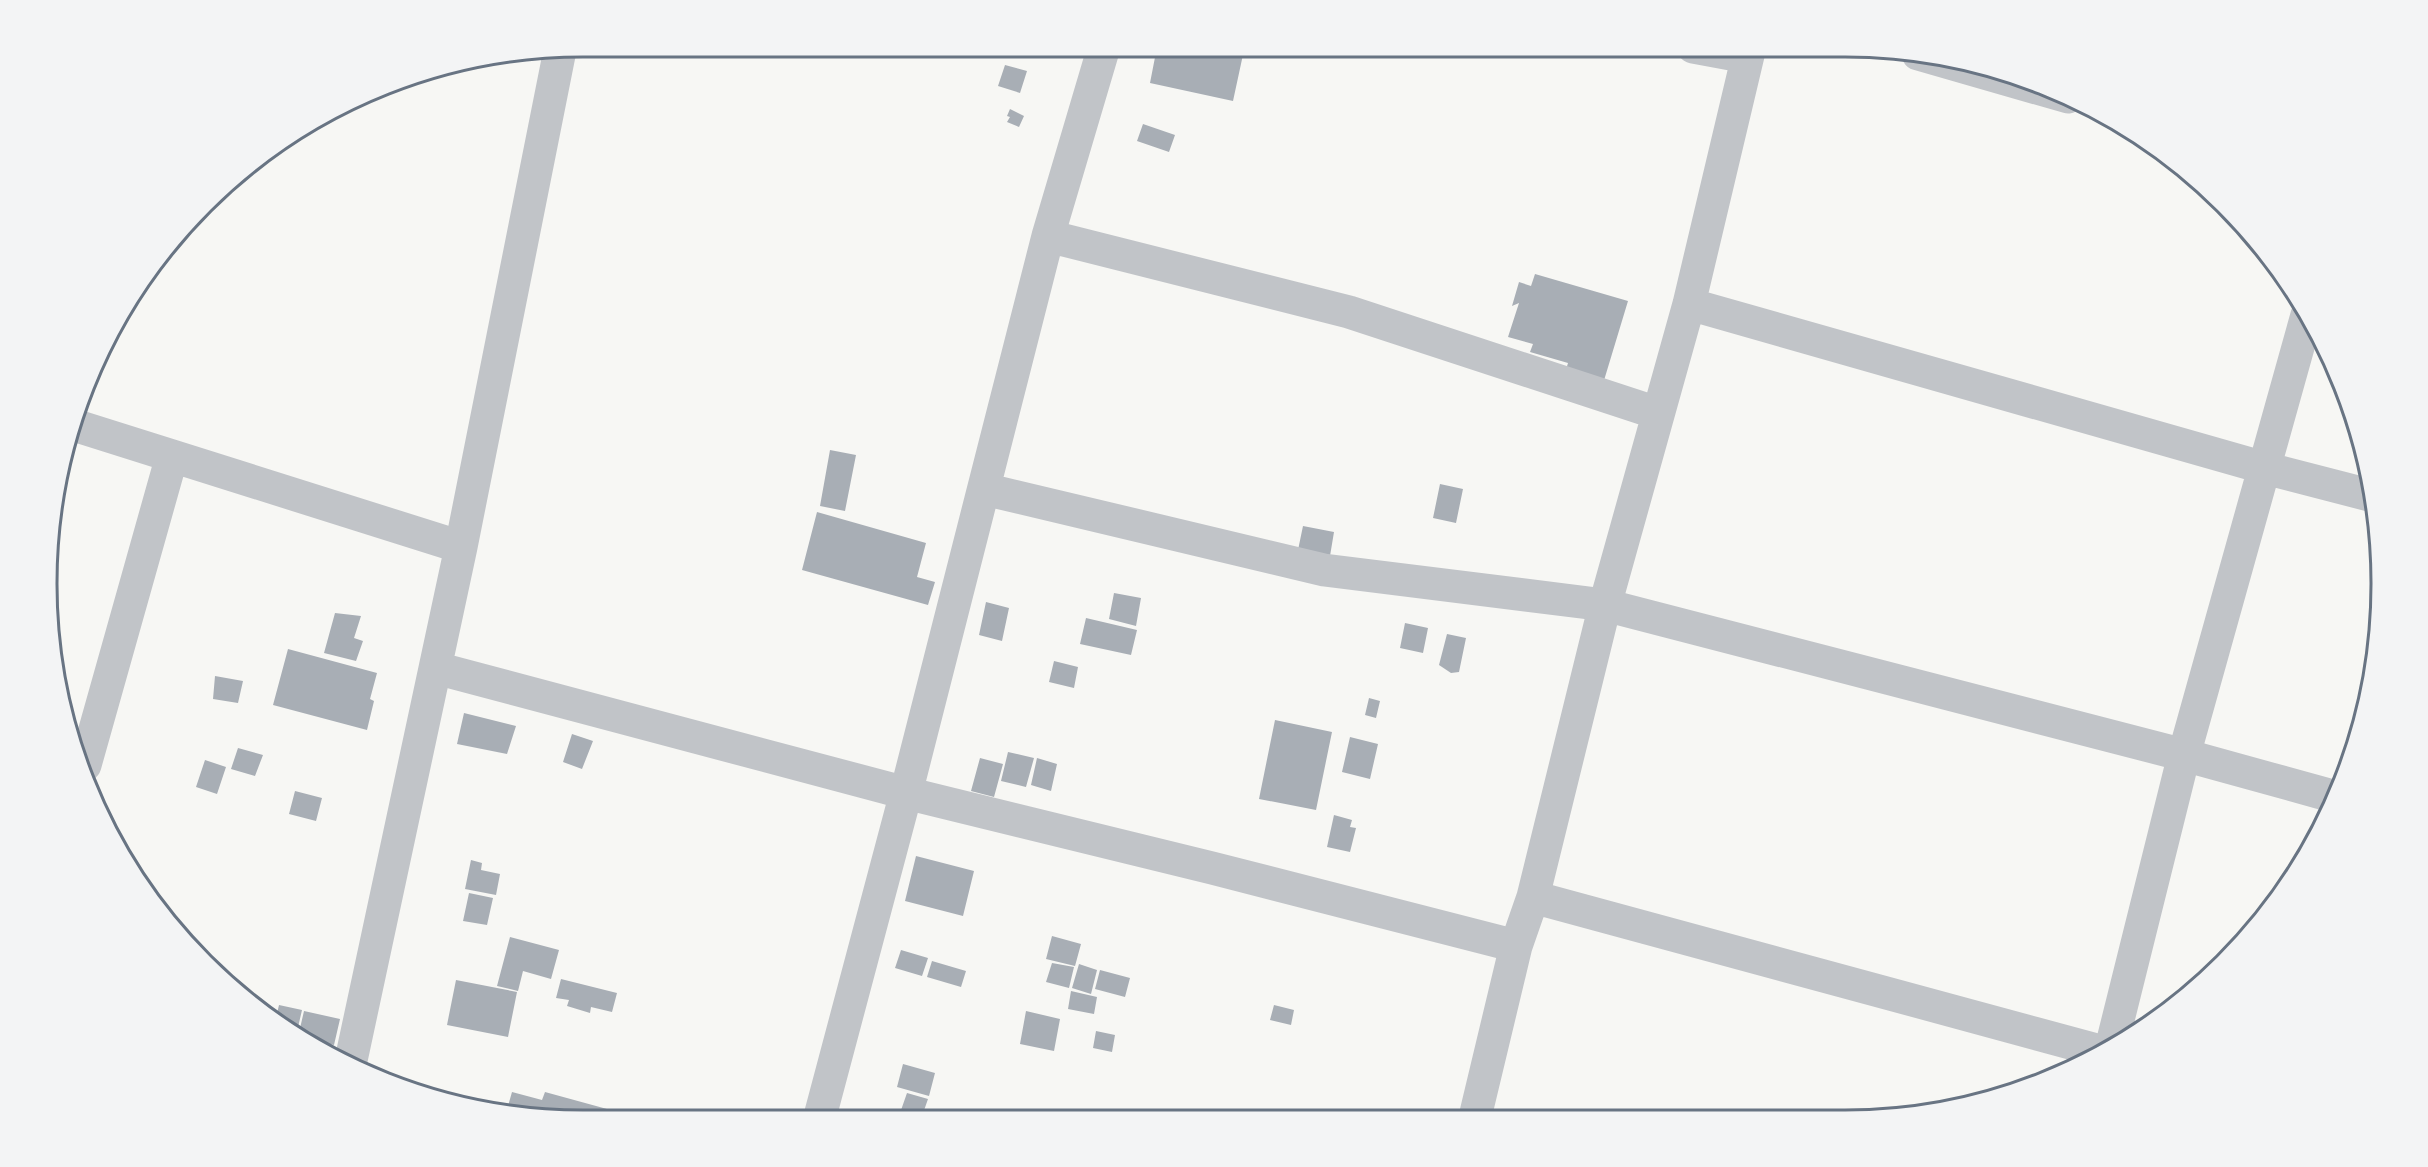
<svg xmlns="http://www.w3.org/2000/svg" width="2428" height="1167" viewBox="0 0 2428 1167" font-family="'DejaVu Sans',sans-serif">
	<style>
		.building { fill: #a8aeb5 }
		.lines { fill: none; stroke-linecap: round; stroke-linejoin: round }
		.minor { stroke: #c1c4c8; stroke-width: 33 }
		.rim { fill: none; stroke: #687483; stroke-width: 3 }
	</style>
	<rect width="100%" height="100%" fill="#f7f7f4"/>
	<path class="building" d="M1157,47h69l18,3 -11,51 -83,-18z
		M1005,65l22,6 -7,22 -22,-7z
		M1010,109l14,7 -5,11 -12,-5 3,-5 -3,-1z
		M1143,124l32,11 -6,17 -32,-11z
		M1535,274l93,27 -26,86 -38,-11 4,-13 -38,-11 3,-8 -25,-7 11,-34 -7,3 7,-24 12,4z
		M830,450l26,5 -11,56 -25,-5z
		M1440,484l23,5 -7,34 -23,-5z
		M817,512l109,31 -9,34 18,5 -7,23 -126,-35z
		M1303,526l31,6 -4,24 -32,-6z
		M1114,593l27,5 -5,28 -27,-7z
		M986,602l23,6 -7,33 -23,-6z
		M335,613l26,3 -7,22 9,3 -7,20 -32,-8z
		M1086,618l51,12 -6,25 -51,-11z
		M1405,623l23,5 -5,25 -23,-5z
		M1447,634l19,4 -7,34 -8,1 -12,-8z
		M288,649l89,24 -7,26 4,2 -7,29 -94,-25z
		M1054,661l24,6 -4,21 -25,-6z
		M215,676l28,5 -5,22 -25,-4z
		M1369,698l11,3 -4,17 -11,-3z
		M464,713l52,13 -9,28 -50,-10z
		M1275,720l57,12 -16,78 -57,-11z
		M572,734l21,7 -11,28 -19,-7z
		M1350,737l28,7 -8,35 -28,-7z
		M238,748l25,7 -8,21 -24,-7z
		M1008,752l26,6 -8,29 -25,-6z
		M980,758l23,6 -9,33 -23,-6z
		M1037,758l20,6 -6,27 -20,-6z
		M205,760l21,7 -9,27 -21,-7z
		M295,791l27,7 -6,23 -27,-7z
		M1334,815l18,5 -2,7 6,1 -6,24 -23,-5z
		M916,856l58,15 -11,45 -58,-15z
		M471,860l11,3 -1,7 19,4 -4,21 -31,-6z
		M469,893l24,5 -6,27 -24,-4z
		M1052,936l29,8 -6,22 -29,-7z
		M510,937l49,13 -8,29 -28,-8 -5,20 -21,-5z
		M901,950l27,8 -6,18 -27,-8z
		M932,961l34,10 -5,16 -34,-10z
		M1052,963l22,4 -5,21 -23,-6z
		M1079,964l18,6 -6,24 -19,-6z
		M1100,970l30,8 -5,19 -30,-8z
		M561,979l56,14 -5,19 -21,-5 -1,6 -23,-7 2,-6 -13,-2z
		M456,980l61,12 -9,45 -61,-12z
		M1071,991l26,6 -3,17 -26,-5z
		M279,1005l23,5 -6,26 -21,-14z
		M1274,1005l20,5 -3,15 -21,-5z
		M304,1011l36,8 -6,26 -36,-8z
		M1026,1011l34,8 -6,32 -34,-7z
		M1096,1031l19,4 -3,17 -19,-4z
		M315,1045l19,5 -2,5 -18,-9z
		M903,1064l32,9 -6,23 -32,-9z
		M512,1092l30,8 3,-8 62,17 -4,7 12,4h-32l-77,-7z
		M907,1093l21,6 -7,20 -21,-6z"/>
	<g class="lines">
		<path class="minor" d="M1693,47l54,10
			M1918,54l150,43
			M1048,236l301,76 308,101
			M1689,304l576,164 108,28
			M77,426l384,121
			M984,489l340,81 281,35 579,150 152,42
			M436,668l470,125 306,75 304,78
			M85,765l87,-309
			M1533,897l567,154
			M2112,1044l72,-289 123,-440
			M350,1065l111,-518 99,-497
			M1475,1117l41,-171 17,-49 72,-292 84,-301 61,-257
			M819,1120l87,-327 142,-557 56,-189"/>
	</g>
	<path d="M0 0H2428V1167H0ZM583 57H1845A526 526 0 0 1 2371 583V584A526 526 0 0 1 1845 1110H583A526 526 0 0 1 57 584V583A526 526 0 0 1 583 57Z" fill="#f3f4f5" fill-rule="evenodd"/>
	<path class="rim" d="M583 57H1845A526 526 0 0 1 2371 583V584A526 526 0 0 1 1845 1110H583A526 526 0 0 1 57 584V583A526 526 0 0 1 583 57Z"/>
</svg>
